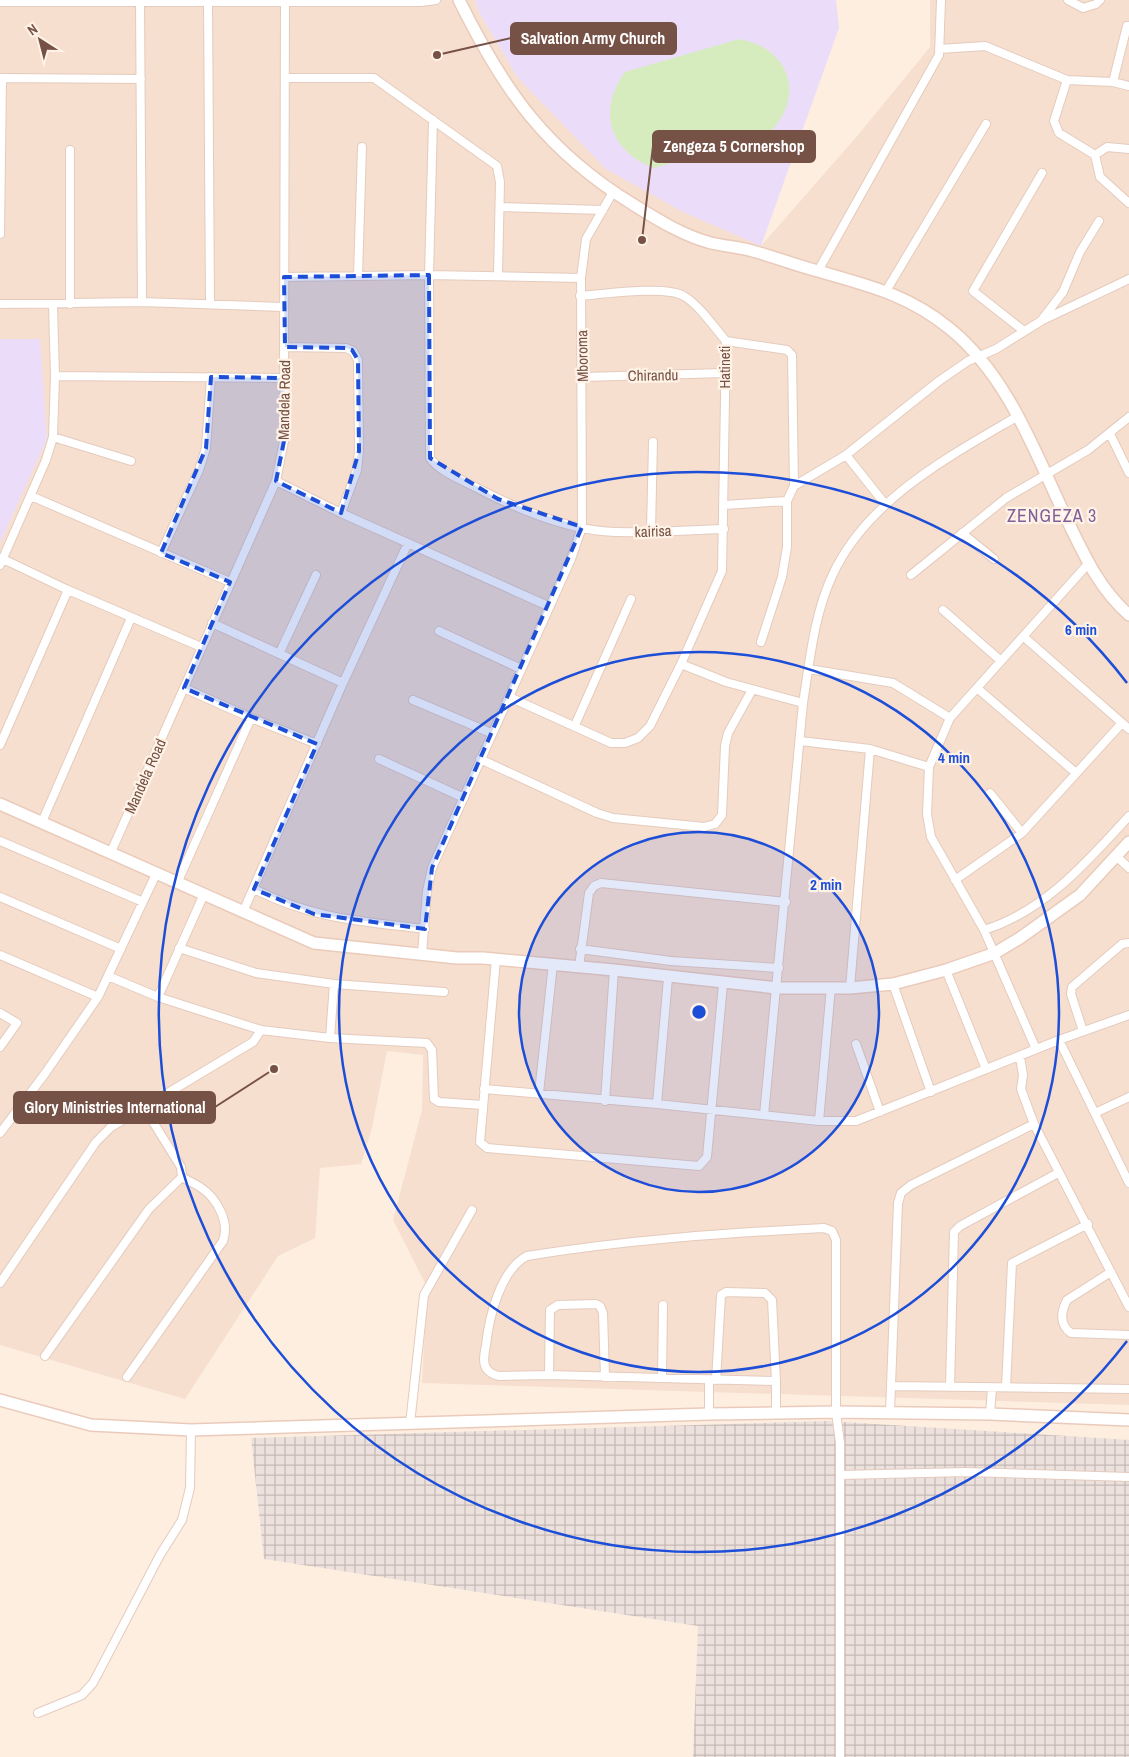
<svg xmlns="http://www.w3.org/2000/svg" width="1129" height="1757" viewBox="0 0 1129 1757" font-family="'Archivo Narrow',sans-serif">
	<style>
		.residential { fill: #f6dfce }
		.industrial { fill: url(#industrial-grid) }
		.education { fill: #ebddfa }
		.green { fill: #d6ecbe }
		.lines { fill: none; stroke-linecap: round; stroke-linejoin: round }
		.street-casing { stroke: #e4cbbe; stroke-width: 10 }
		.secondary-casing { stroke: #eacbbb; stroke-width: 14 }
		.street { stroke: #fff; stroke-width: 8 }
		.secondary { stroke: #fff; stroke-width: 11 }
		.marked { fill: #1d4ed8; fill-opacity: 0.2; stroke: #1d4ed8; stroke-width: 4; stroke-dasharray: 10 6; stroke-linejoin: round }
		.ring { fill: none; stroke: #1d4ed8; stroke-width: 2.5 }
		.labels { text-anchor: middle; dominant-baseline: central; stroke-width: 4.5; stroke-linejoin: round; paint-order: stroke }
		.street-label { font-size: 15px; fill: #765146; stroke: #fff3e7 }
		.quarter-label { font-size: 18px; letter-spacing: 1px; fill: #80619a; stroke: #fff3e7 }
		.centre { fill: #1d4ed8; stroke: #fff3e7; stroke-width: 2.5 }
		.ring-label { font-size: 15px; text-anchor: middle; font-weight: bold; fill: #1d4ed8; stroke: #fff3e7; stroke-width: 4.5; stroke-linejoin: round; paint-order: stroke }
		.leader { fill: none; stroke: #765146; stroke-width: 2 }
		.callout-dot { fill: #765146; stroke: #fff3e7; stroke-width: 2 }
		.callout { fill: #765146; stroke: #765146; stroke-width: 2 }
		.callout-label { font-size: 16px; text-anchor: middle; font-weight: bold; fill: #fff }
	</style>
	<defs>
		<pattern id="industrial-grid" width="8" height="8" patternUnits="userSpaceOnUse" patternTransform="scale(1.25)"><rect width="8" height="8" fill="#ece1dc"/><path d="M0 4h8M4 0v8" fill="none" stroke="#c4b9b4"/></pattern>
	</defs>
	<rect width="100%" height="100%" fill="#feeee0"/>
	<path class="residential" d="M0,0h475l5,14 38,64 243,168 97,-111 72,-88v-47h199v1405l-707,-22 5,-96 -34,-67 29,-110 1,-55 -36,-4 -15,77 -11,36 -41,4 -5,70 -37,18 -93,143 -185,-54z"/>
	<path class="industrial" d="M828,1421l301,19v317h-436l5,-131 -434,-67 -13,-121z"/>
	<path class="education" d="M475,0h361l3,28 -78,218 -78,-34 -77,-43 -88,-91 -38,-64z
		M0,339h40l7,100 -47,104z"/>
	<path class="green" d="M739,39c53,9 67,60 28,96l-113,33c-45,-17 -57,-57 -29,-96z"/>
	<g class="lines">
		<g class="street-casing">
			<path id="street" d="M1068,0l15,8 13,-4 4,-4
				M0,2h421l15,-2
				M140,2l2,300
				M208,2l2,302
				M939,49l46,-3 82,34 46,2 16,4
				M0,78l141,1
				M285,78h89l123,88 3,16 -2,93
				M1067,80l-13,41 5,12 36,22 5,22 29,26
				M1113,82l14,-56h2
				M433,120l-4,155 1,183c10,14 30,21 45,29 42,22 93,44 141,45 36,1 72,-2 108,-3
				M1095,155l12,-8 22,2
				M500,207l103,3
				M0,234l2,-156
				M818,271l121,-216 2,-55
				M358,276l4,-129
				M284,277l145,-2 152,3
				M886,291l100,-167
				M0,304l142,-2 142,5
				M70,304v-154
				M1043,320l86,-41
				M1024,331l-51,-40 69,-118
				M726,341l61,9 5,5 2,131
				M285,347l61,1 7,3 5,9 1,91 -2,19 -16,43
				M55,376l229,2
				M583,377l141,-4
				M1110,434l19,39
				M53,437l78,24
				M846,455l39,49
				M276,481l65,32 207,93
				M31,496l199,86
				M724,505l63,-4
				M651,530l2,-88
				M962,533l32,26
				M161,553l38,-83 7,-22 5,-71
				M3,559l65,31 133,57
				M0,565l46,-105 7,-23 2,-61 -2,-72
				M911,575l95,-77 82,-48 41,-33
				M943,610l58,51
				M212,623l131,60
				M439,631l82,38
				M1024,637l105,92
				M761,642l21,-65 5,-30v-46l7,-15 52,-31 93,-74 29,-20 28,-12 45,-28 22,-29 17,-40 19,-31
				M279,654l37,-79
				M681,664l45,18 77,21
				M809,669l84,14 57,35
				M184,688l67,30 66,26
				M977,688l99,85
				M509,697l102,46h14l13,-5 12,-12 31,-62 41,-93 4,-230c-13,-15 -25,-34 -42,-45 -18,-11 -81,-2 -104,0
				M413,700l78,33
				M575,725l56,-126
				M800,741l70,8 59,18
				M0,745l68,-155
				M379,759l85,39
				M480,759l117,54 16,5 91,9 11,-3 7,-9 3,-69 3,-13 24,-43
				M990,793l32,40
				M42,822l89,-204
				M0,841l143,61
				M111,852l165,-371 10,-50 -2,-53 1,-376
				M1116,856l13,12
				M955,880l67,-47 100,-110
				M178,881l73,-163
				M254,889c59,30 106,32 171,40
				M0,897l121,52
				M243,912l100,-229 65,-140
				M984,930c61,-19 103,-68 145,-114
				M179,948l77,25 78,11 110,8
				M580,949l91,12 108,7
				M422,954l5,-63 5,-23 139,-309 11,-32 -1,-249 5,-39 27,-47
				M0,955l98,42
				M496,959l-16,183 7,6 212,18 8,-9 16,-173
				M579,967l10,-74 5,-7 7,-3 185,19
				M946,970l40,99
				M108,976l50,21 103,33 69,8 97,5 5,7 2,49 5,3 44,3
				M893,984l38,108
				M850,988l20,-239
				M158,997l46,-103
				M0,1013l17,10 -17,24
				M1083,1031l-12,-37 1,-7 50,-43 7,-1
				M330,1038l4,-54
				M1059,1040l70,143
				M856,1044l24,68
				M1036,1049l-52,-119 -53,-93 -4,-23 2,-47 21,-49 138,-154
				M1020,1057l3,18 -2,14 13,35 95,183
				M484,1089l173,15 162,17h37l203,-81 70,-25
				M539,1093l14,-129
				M605,1101l9,-131
				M657,1104l11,-126
				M1095,1113l34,-16
				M764,1115l39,-412c7,-43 11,-89 30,-129 35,-75 117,-118 185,-158
				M819,1121l12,-134
				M0,1133l44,-58 54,-78 59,-125
				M1111,1272l-44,28c-6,11 -8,25 4,33l58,2
				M0,1283l96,-141 15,-15 142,-85 8,-12
				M45,1356l104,-147 33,-32 -1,-10 -36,-58
				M549,1375l1,-65 8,-5 38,-1 4,2 3,7 2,64
				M127,1377l96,-136c7,-19 -6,-43 -23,-54 -6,-4 -12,-6 -18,-10
				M662,1378l1,-73
				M716,1380l5,-85 5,-3 39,1 7,7 4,81
				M709,1381v33
				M891,1386l7,-183 3,-10 10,-8 123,-61
				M950,1387l4,-155 6,-6 98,-53
				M1006,1387l6,-124 76,-39
				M890,1412l1,-26 238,3
				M776,1413v-32l-227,-6 -50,1c-5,-1 -10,-3 -13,-8 -4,-7 -1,-16 0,-23 3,-27 14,-75 41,-89 99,-16 196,-23 297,-28l8,3 4,9v172l4,31v314
				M990,1414l2,-26
				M410,1424l14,-129 48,-85
				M841,1475l125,-3 163,5
				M38,1713l44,-18 11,-12 67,-128 22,-35 8,-32 1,-58"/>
		</g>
		<g class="secondary-casing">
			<path id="secondary" d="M459,0c45,91 87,151 175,205 24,15 50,31 77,38 13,3 26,4 38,7 23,6 46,15 69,21 51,15 89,23 131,57 62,50 88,131 122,200 16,33 30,62 58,87
				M0,804l314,139 143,15h26l131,12 163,18h73l43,-4 53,-14 49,-17 25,-15 60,-43 49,-53
				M0,1400l91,25 100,5 518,-16 127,-2 154,2 139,6"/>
		</g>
		<use href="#street" class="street"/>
		<use href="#secondary" class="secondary"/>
	</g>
	<path class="marked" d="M429,275l1,183 68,41 84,28 -150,341 -7,61 -111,-15 -60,-25 63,-145 -133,-56 46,-106 -69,-29 45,-105 5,-71 73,1 2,53 -10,50 65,32 18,-62 -1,-91 -6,-10 -6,-2 -61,-1 -1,-70z"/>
	<circle cx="699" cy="1012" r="180" fill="#1d4ed8" fill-opacity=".12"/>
	<g class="ring">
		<circle cx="699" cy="1012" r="180"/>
		<circle cx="699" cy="1012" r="360"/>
		<path d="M1127 1341A540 540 0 1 1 1127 683"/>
	</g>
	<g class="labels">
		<g class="street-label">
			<text transform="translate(582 356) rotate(-91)">Mboroma</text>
			<text transform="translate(724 367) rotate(-90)">Hatineti</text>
			<text transform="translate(653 375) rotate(-1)">Chirandu</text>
			<text transform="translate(284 400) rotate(-89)">Mandela Road</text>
			<text transform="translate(653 531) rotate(-2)">kairisa</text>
			<text transform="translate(145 776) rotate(-66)">Mandela Road</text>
		</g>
		<g class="quarter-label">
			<text x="1052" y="515">ZENGEZA 3</text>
		</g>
	</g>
	<circle cx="699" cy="1012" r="8" class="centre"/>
	<g class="ring-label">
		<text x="1081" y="635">6 min</text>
		<text x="954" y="763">4 min</text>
		<text x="826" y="890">2 min</text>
	</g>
	<path class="leader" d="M437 55L511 38M642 240L653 146M274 1069L215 1107"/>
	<g class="callout-dot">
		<circle cx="437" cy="55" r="5"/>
		<circle cx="642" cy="240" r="5"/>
		<circle cx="274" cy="1069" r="5"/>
	</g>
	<g class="callout">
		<rect x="511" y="23" width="165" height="31" rx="5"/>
		<rect x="653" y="131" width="162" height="31" rx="5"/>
		<rect x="14" y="1092" width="201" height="31" rx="5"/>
	</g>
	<g class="callout-label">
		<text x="593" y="44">Salvation Army Church</text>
		<text x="734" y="152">Zengeza 5 Cornershop</text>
		<text x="115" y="1113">Glory Ministries International</text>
	</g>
	<g transform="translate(40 40) rotate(324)" stroke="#fff3e7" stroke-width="4" paint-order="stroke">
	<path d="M0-4L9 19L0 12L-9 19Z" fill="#765146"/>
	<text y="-8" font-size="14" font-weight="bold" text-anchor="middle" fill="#765146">N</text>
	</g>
</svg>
